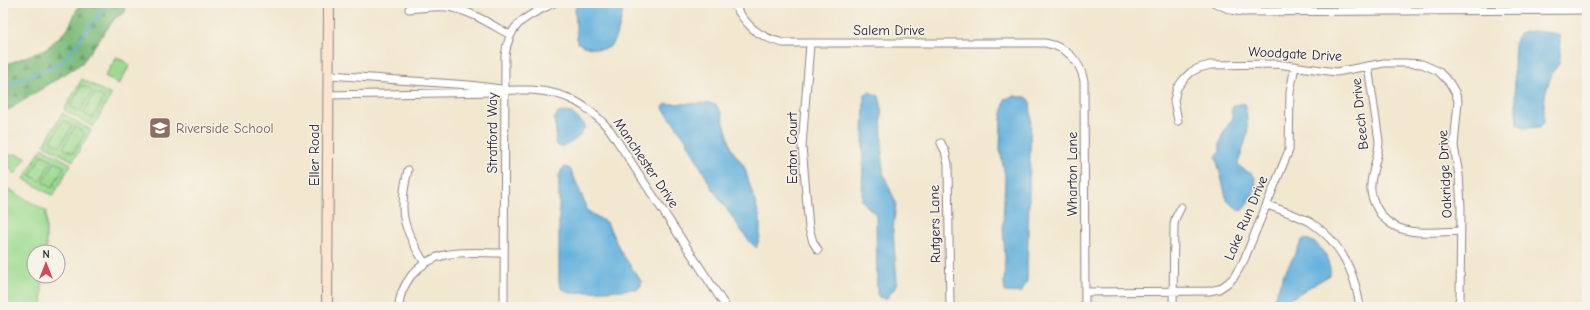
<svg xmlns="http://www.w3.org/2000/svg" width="1590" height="310" viewBox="0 0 1590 310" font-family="'Comic Neue',sans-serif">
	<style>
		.forest { fill: url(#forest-firs); stroke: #506e5a }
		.park { fill: url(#park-tufts); stroke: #5f7e65 }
		.pitch { fill: #9cda8f; stroke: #5f7e65 }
		.water { fill: #64b1dd; stroke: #436a8c }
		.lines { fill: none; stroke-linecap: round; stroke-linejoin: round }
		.stream { stroke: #64b1dd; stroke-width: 2 }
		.street-casing { stroke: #8a8485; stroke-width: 9 }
		.secondary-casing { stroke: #8a8485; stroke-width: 12 }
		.street { stroke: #fff; stroke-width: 7 }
		.secondary { stroke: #fce5cf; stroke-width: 10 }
		.labels { text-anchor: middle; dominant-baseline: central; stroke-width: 3; stroke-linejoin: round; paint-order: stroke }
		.street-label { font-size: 14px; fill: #22223b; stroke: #f7f3e8 }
		.education-label { font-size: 14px; fill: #785e54; stroke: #f7f3e8; text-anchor: start }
	</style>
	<defs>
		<pattern id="forest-firs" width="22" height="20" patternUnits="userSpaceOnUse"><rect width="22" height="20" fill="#7dba7a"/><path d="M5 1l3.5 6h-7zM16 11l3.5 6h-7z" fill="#669765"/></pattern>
		<pattern id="park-tufts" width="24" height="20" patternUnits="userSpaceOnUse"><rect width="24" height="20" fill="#9cda8f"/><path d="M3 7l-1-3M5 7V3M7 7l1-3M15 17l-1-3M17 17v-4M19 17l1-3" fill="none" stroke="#86bb7c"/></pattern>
	</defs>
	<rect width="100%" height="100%" fill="#f7f3e8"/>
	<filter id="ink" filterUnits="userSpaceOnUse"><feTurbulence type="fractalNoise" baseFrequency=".025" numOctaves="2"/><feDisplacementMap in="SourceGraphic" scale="8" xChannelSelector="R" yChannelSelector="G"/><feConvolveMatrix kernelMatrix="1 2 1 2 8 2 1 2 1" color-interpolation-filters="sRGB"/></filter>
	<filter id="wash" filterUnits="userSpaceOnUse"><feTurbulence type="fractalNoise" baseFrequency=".012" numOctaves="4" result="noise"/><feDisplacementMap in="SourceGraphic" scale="16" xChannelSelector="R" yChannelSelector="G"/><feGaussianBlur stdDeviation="0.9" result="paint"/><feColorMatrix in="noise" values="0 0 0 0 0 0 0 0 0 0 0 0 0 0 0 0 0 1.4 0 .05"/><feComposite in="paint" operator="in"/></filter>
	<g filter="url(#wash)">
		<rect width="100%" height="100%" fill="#f2e7cf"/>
		<path class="forest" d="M80,3h44l1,9 -10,6 -33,45 -72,46 -7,2v-47h4l39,-15 22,-20z"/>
		<path class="park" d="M82,79l29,16 -18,32 -29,-17z
			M62,113l29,17 -18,31 -29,-16z
			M42,148l29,16 -18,32 -29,-17z"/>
		<path class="pitch" d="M117,57l13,8 -11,19 -14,-8z
			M82,85l10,6 -12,20 -10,-5z
			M95,93l9,5 -11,20 -10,-5z
			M63,120l9,6 -12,20 -9,-5z
			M75,127l10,6 -12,20 -10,-5z
			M14,154l12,3 -10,16h-3l-10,-17z
			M42,155l10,5 -12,21 -10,-6z
			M55,162l9,5 -12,21 -9,-6z
			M3,190h7l36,21v40l-12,1v24h8v31h-39z"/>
		<path class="water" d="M590,3h29l4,3c0,10 -6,36 -15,42 -4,2 -12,1 -16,0 -6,-1 -10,-2 -15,-6l-2,-33 2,-3z
			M1531,31l23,2 5,2 2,15 -2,14 -6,7 -7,19 -2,14v19l-4,4 -15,1 -8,-4c-1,-16 -6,-76 0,-87 3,-5 9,-5 14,-6z
			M869,92l10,4 2,8 2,69 13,30 -3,28 4,50 -2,7 -9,11 -7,-2 -2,-4 -1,-78 -14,-14 2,-106z
			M1013,96l13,1 4,3 1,14 -4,167 -6,12 -16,-1 -1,-9 1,-25 -2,-31 2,-51 -5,-26 1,-32 4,-19z
			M709,103l7,2 5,7 11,38 12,16 16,52v19l-4,11 -8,-8 -36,-52 -27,-50 -21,-28 -1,-3 3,-3z
			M1243,103l3,2 2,28 -10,31c4,6 10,7 15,11 8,8 -4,31 -12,36l-14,-10 -11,-44 4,-5c-2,-14 5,-23 13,-34l-2,-8 3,-4z
			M564,112l8,1 14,13c-6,10 -14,19 -27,21l-4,-4 1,-12 -2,-12 4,-6z
			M565,167l4,1 3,4 16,39 19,12 14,29 20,29v5l-3,3 -68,4 -9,-5 -2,-5v-107l3,-7z
			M1303,239c16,0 29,22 27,36l-45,27 -14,2 -2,-3 6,-4 8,-21z"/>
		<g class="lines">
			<path class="stream" d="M3,87l60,-25 42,-56 9,-3"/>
		</g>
	</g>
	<g filter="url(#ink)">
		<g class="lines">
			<g class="street-casing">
				<path id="street" d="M733,3c14,23 23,33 50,40h262c21,4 35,17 39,38l1,226
					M1215,3l16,7 11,2 345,-2
					M409,9c13,-1 25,-3 38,-2 23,3 43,17 63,28
					M810,44l-8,102 7,82 4,14 5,8
					M1368,66l11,75c0,15 -7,28 -8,43 -1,9 2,18 7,26 16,29 55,22 82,21
					M329,75l140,10 32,4
					M328,95l169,-3c12,-3 23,-2 34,-2 35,2 56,14 79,40l116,177
					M1178,121l-4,-21 3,-12 7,-9 7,-7 8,-4 11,-3 67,-1 59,8 48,-9h21l17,1 16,7 11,11 6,10 3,9 -4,45 5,29 2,32 -1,91 -3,9
					M941,143l4,8 3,13 2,143
					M408,170c-10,42 -6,56 16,92
					M1267,205c14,5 30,10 43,17 30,19 45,51 50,85
					M1085,292l124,-1 10,-2 10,-7 5,-5 10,-17 45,-110 1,-58 5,-26
					M399,307c0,-11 6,-23 12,-31 25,-30 59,-23 93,-23
					M504,307l1,-251c4,-34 21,-39 49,-53
					M1173,307l1,-82 1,-6 6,-12
					M1393,307h16"/>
			</g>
			<g class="secondary-casing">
				<path id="secondary" d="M327,307l2,-304"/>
			</g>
			<use href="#street" class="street"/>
			<use href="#secondary" class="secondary"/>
		</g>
	</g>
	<defs>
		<g id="school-square" transform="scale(1.15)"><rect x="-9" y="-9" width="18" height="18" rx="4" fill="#8d6e63" stroke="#f7f3e8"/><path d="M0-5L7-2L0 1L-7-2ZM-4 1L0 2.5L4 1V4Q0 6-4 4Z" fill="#fff"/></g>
	</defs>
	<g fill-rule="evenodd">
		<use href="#school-square" x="160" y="128"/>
	</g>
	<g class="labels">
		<g class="street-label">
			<text x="889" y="30">Salem Drive</text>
			<text transform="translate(1295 54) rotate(3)">Woodgate Drive</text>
			<text transform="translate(1360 114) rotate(-96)">Beech Drive</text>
			<text transform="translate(492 133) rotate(-90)">Stratford Way</text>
			<text transform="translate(792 148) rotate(-90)">Eaton Court</text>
			<text transform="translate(314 155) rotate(-90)">Eller Road</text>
			<text transform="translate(646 163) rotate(56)">Manchester Drive</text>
			<text transform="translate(1072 174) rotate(-90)">Wharton Lane</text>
			<text transform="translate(1445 174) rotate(-93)">Oakridge Drive</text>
			<text transform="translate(1246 218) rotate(-67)">Lake Run Drive</text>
			<text transform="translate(935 224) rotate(-91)">Rutgers Lane</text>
		</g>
		<g class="education-label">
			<text x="176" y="128">Riverside School</text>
		</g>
	</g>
	<rect width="1590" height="310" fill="none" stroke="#f7f3e8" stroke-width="16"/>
	<g transform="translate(46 264)"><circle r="19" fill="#f7f3e8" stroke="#a29fa3"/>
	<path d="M0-3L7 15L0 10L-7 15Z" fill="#d1495b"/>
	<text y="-6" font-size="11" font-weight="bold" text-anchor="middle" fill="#22223b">N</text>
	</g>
</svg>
